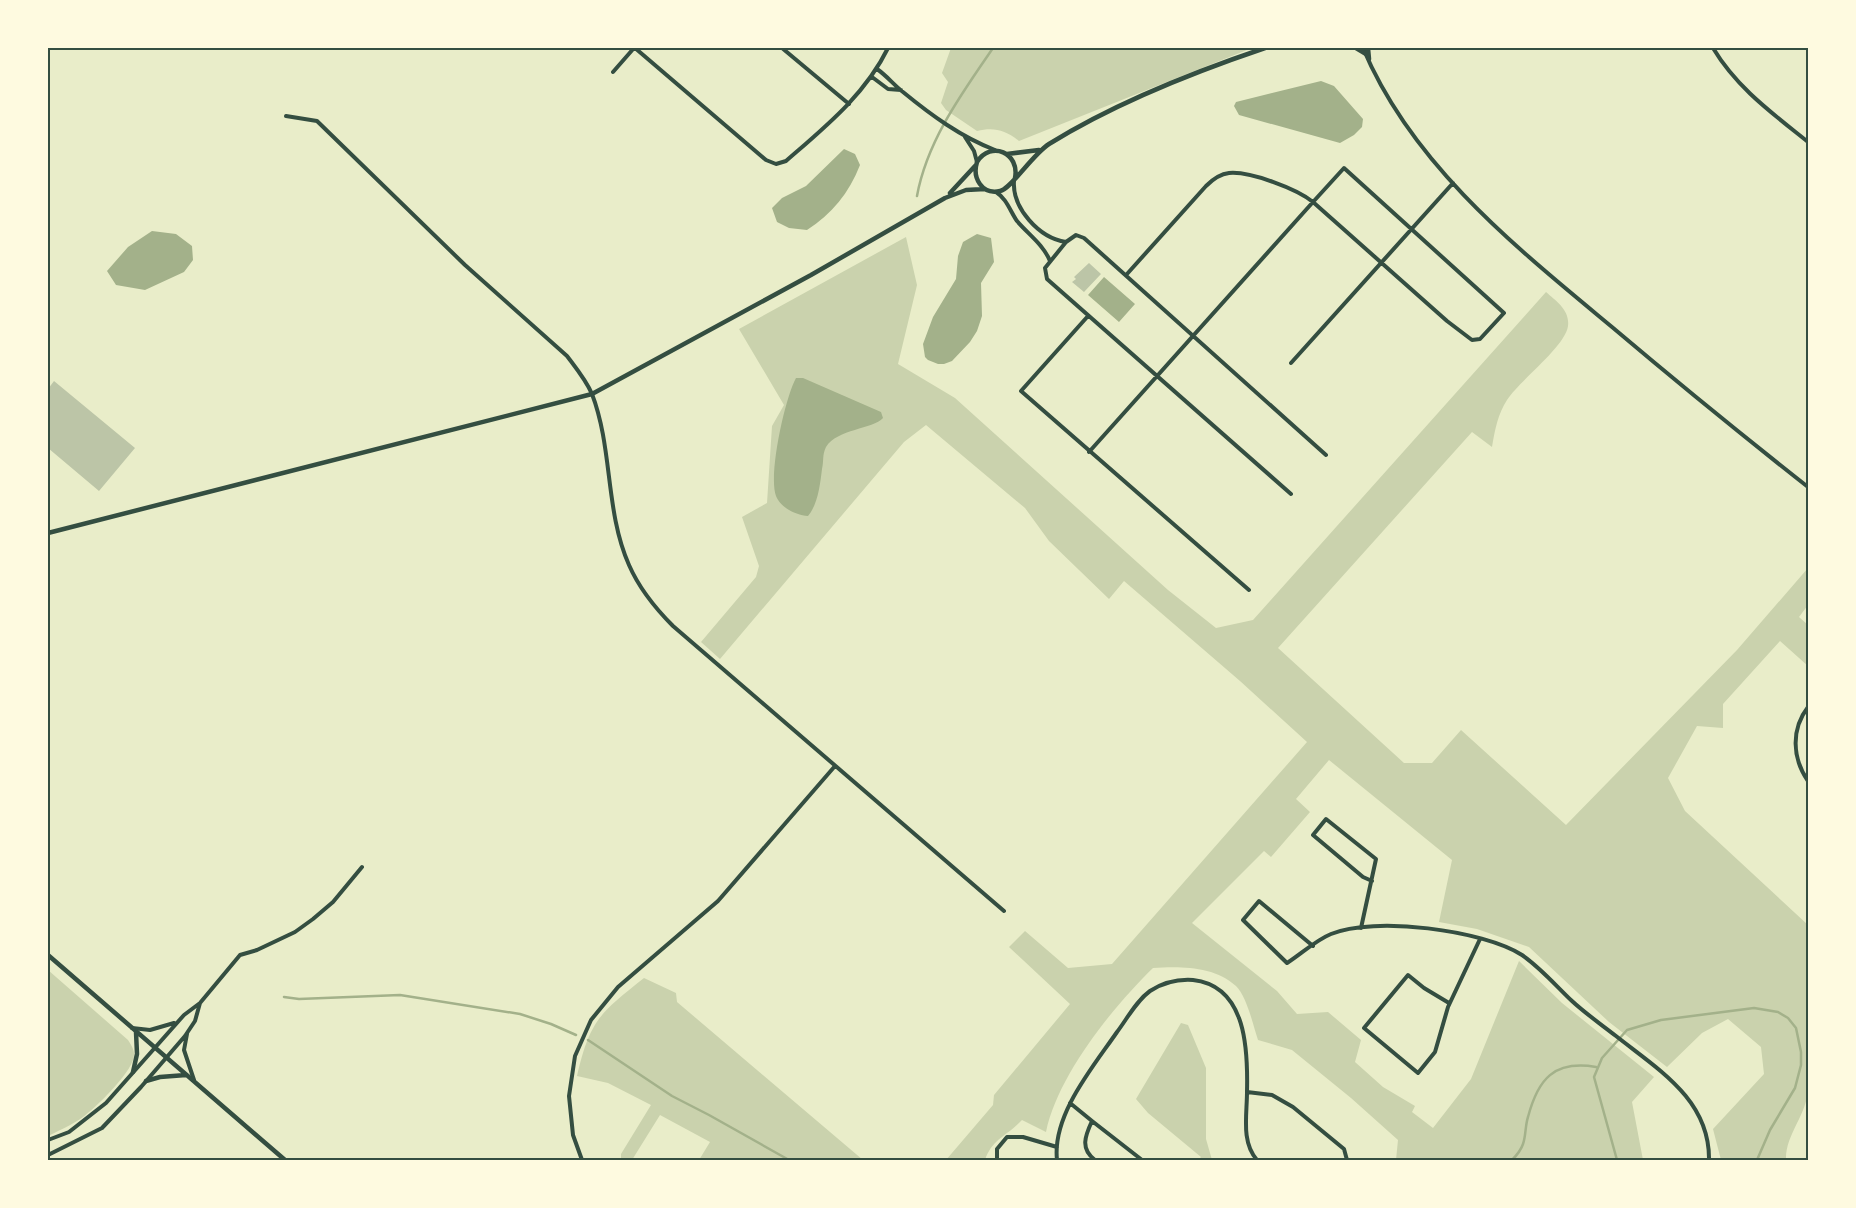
<svg xmlns="http://www.w3.org/2000/svg" width="1856" height="1208" viewBox="0 0 1856 1208" font-family="Inter,sans-serif">
	<style>
		.green { fill: #cad2ad }
		.water { fill: #a3b18a }
		.lines { fill: none; stroke-linecap: round; stroke-linejoin: round }
		.stream { stroke: #a3b18a; stroke-width: 2.5 }
		.building { fill: #bcc5a7 }
		.minor { stroke: #344e41; stroke-width: 4 }
		.tertiary { stroke: #344e41; stroke-width: 4.5 }
		.neatline { fill: none; stroke: #344e41; stroke-width: 2 }
	</style>
	<rect width="100%" height="100%" fill="#e9edc9"/>
	<path class="green" d="M951,48h301l-233,93c-14,-11 -25,-14 -42,-10l-31,-21 -5,-7 7,-21 -6,-9z
		M906,237l11,48 -19,79 57,34 213,192 48,38 37,-8 293,-328c10,9 24,18 22,34 -3,21 -48,54 -61,74 -9,14 -12,29 -15,47l-20,-15 -194,216 126,115h28l29,-33 105,95 171,-175 71,-82v37l-9,12 9,8v41l-28,-25 -57,63v24l-26,-2 -29,52 17,33 123,114c0,54 4,110 0,164 -1,26 -23,46 -22,71h-65l-8,-31 51,-55 -3,-27 -33,-28 -26,14 -35,34 -58,-45 -80,-75 -52,-18 -38,-7 13,-62 -123,-100 -33,39 14,13 -39,45 -7,-6 -72,72 85,68 20,23 31,-2 33,28 -6,22 28,25 32,19 -3,6 21,16 38,-49 48,-118 43,42 92,74 -22,25 11,58h-247l2,-20 -47,-42 -59,-48 -34,-10c-5,-15 -11,-43 -22,-54 -21,-20 -57,-20 -83,-18 -41,40 -95,107 -107,164l-24,-12c-15,16 -30,19 -37,40h-39l47,-55 1,-10 76,-91 -61,-57 16,-16 43,37 44,-4 195,-222 -67,-61 -116,-100 -15,18 -60,-58 -24,-33 -99,-83 -22,17 -184,217 -19,-17 55,-65 3,-11 -17,-49 25,-14 5,-77 12,-21 -45,-76z
		M48,970l80,70c3,5 6,9 6,14 1,15 -34,49 -45,58 -12,11 -27,17 -41,24z
		M644,978l32,15 1,9 186,158h-164l11,-18 -50,-27 -28,45h-11v-6l30,-49 -43,-22 -31,-7c13,-56 23,-63 67,-98z
		M1181,1023l7,2 18,43v71l6,21h-14l3,-3 -53,-44 -12,-14z"/>
	<path class="water" d="M1321,81l13,5 29,33 -1,8 -8,8 -14,8 -101,-28 -5,-9 2,-4z
		M844,149l11,5 5,11c-11,28 -28,49 -53,65l-18,-2 -12,-6 -5,-14 10,-10 24,-12z
		M152,231l24,3 16,12 1,14 -9,12 -39,18 -29,-5 -9,-14 21,-24z
		M977,234l14,4 3,24 -13,21 1,33 -5,15 -7,11 -18,19 -8,3h-6l-10,-4 -3,-3 -2,-13 10,-27 23,-38 2,-23 5,-14z
		M1104,277l31,27 -16,18 -31,-27z
		M796,378h7l78,34 2,6c-10,11 -46,11 -57,29 -4,8 -2,14 -4,22 -2,16 -4,35 -14,47 -12,-1 -27,-8 -32,-20 -8,-21 9,-98 20,-118z"/>
	<g class="lines">
		<path class="stream" d="M917,196c10,-55 45,-103 76,-148
			M284,997l15,2 101,-4 120,19 31,10 25,11
			M588,1040l84,56 37,19 80,45
			M1512,1160c4,-4 9,-10 11,-16 3,-8 2,-18 5,-27 10,-38 26,-57 68,-50
			M1617,1160l-23,-83 8,-19 25,-28 34,-10 93,-12 24,4 10,6 8,10 5,24v13l-6,23 -25,42 -13,30"/>
	</g>
	<path class="building" d="M1089,263l12,11 -17,18 -12,-10 4,-3 -2,-2z
		M54,381l81,67 -36,43 -51,-43v-59z"/>
	<g class="lines">
		<path class="minor" d="M635,48l131,112 10,4 10,-3c39,-34 79,-66 102,-113
			M782,48l67,56
			M1363,48c49,117 154,200 249,279 65,55 130,108 196,160
			M1713,48c24,40 59,65 95,94
			M877,69c10,7 17,16 26,23 28,23 58,45 92,58
			M613,72l21,-24
			M872,77l16,12 13,1
			M286,116l31,5 148,144 102,91c9,12 19,24 25,38 21,55 13,117 37,171 10,23 26,43 44,61l331,285
			M965,137l9,14 3,11
			M1014,181c-2,27 25,57 52,61
			M996,192c11,7 14,19 21,29 11,13 26,23 33,40
			M1088,316l-67,75 228,199
			M1291,363l162,-180
			M1089,452l224,-250 134,119 25,19 8,-1 24,-26 -160,-145 -31,34c-16,-13 -63,-31 -84,-29 -9,1 -16,6 -23,13l-79,88
			M1291,494l-244,-215 -2,-11 21,-26 10,-7 8,3 242,217
			M1808,707c-17,22 -16,51 0,74
			M1361,928l15,-69 -50,-40 -13,16 50,42 9,4
			M1313,946l-54,-45 -16,19 44,43c14,-9 29,-23 44,-29 43,-18 152,-4 191,21 19,13 34,31 50,46 14,13 30,24 44,35 43,34 94,64 93,124
			M1449,1003l-25,-15 -16,-13 -44,53 54,45 17,-21 13,-45 32,-68
			M132,1028l18,2 24,-7
			M187,1034l-3,16 10,30
			M1070,1103l22,18
			M48,1140l21,-8 37,-29 78,-88 16,-12 40,-48 17,-5 38,-18 18,-13 20,-17 29,-35
			M48,1155l54,-27 39,-41 44,-51 10,-15 5,-18
			M582,1160l-9,-25 -4,-39 6,-40 16,-36 27,-33 100,-86 117,-135
			M997,1160v-11l10,-12h16l34,10
			M1057,1160c-5,-45 36,-93 60,-128 10,-13 19,-31 33,-41 14,-9 28,-12 43,-11 54,6 55,71 54,112
			M1095,1160c-15,-11 -10,-24 -3,-39l50,39
			M1257,1160c-16,-18 -10,-45 -10,-68l25,3 21,12 51,42 3,11"/>
		<path class="tertiary" d="M1356,48l10,6
			M1368,48l1,11
			M1007,154l32,-4
			M1015,178c5,-25 -24,-38 -38,-16 -5,16 5,33 23,29 11,-2 32,-36 49,-47 66,-41 142,-71 216,-96
			M950,193l25,-27
			M48,533l544,-139 219,-119 134,-77 21,-8 19,-1
			M48,955l237,205
			M133,1072l4,-18 -1,-22
			M146,1081l14,-4 26,-2"/>
	</g>
	<rect width="1856" height="1208" fill="none" stroke="#fefae0" stroke-width="98"/>
	<rect x="49" y="49" width="1758" height="1110" class="neatline"/>
</svg>
